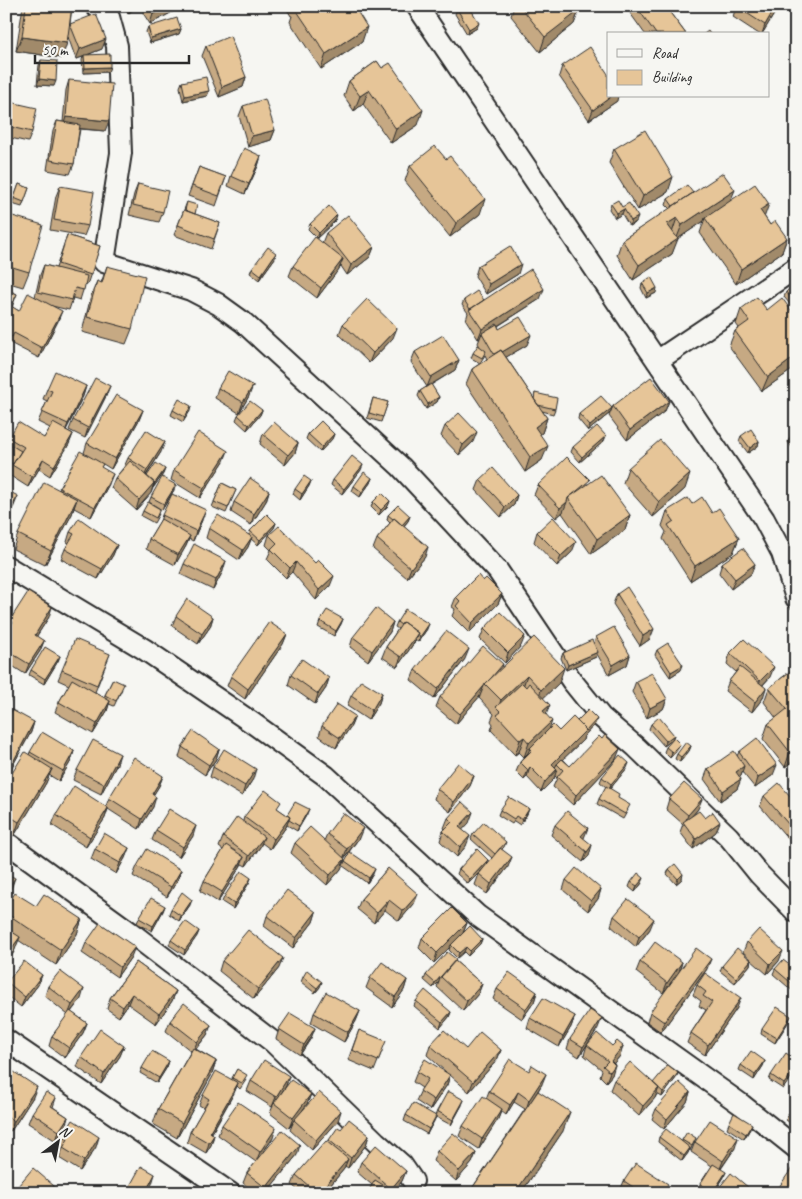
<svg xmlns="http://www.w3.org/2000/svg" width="802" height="1199" viewBox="0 0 802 1199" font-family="Caveat,sans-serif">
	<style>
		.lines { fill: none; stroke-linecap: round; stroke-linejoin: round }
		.street-casing { stroke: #2b2b2b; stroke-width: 24 }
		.street { stroke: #f6f6f2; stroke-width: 20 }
		.wall { fill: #c6a983; stroke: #2b2b2b }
		.shaded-wall { fill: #a18a6a; stroke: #2b2b2b }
		.building { fill: #e6c598; stroke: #2b2b2b }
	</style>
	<rect width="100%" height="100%" fill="#f6f6f2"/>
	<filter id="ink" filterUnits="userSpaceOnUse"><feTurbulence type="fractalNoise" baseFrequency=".02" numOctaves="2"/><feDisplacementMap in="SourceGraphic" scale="10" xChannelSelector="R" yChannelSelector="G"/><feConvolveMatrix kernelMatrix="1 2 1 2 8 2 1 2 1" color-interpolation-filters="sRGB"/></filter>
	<g filter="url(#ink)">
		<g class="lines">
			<g class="street-casing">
				<path id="street" d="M96,6l13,11 8,29 4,107 -17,109 87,28 27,14 25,18 158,145 97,104 74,110 29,36 35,30 93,90 30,37 37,38
					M417,6l347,513 18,34 14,45
					M657,361l139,-93
					M6,566l138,83 110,75 72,52 152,140 264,189 54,43
					M6,842l128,93 139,107 103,100 26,23 11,16
					M6,1040l224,153"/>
			</g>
			<use href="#street" class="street"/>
		</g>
		<path class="wall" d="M23,6h49l-2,18 32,25 -13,5 19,18 -25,1 -1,-13 1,-3 -7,2 -8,-22 -6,21 -46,-7z
			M122,6h15l-8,7z
			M146,6h33l-1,3 -28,15 -7,-11z
			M285,6h69l8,36 -41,27 -31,-47 2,-6h-1z
			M514,6h73l-9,7 -4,11 -34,28 -29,-36z
			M632,6h33l21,28h-41l-15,-21z
			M736,6l40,5 -14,23h-3l-26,-17z
			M788,6h8v5z
			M457,9l20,19 -10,6 -12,-20z
			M148,27l33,2 -2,5 -29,9 -4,-11z
			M206,46l40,31 -3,10 -24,10 -17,-41z
			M41,60l13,26 -17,-1 2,-20z
			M377,61l41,64 -27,18 -28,-39 -9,7 -10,-15 5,-15z
			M562,66l55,35 -28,19 -30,-44z
			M69,80l36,51 -25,-2 -6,35 -4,10 -23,-4 6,-39 4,-10 6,1 3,-32z
			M182,82l27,9 -2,5 -24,5 -3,-14z
			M6,101l26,31 -4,10 -22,-5z
			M243,106l32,24 -4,10 -23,7 -9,-31z
			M614,149l54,43 -30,18 -29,-47z
			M261,156l-3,10 -13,28 -17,-8 3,-10z
			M410,166l70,48 -30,23 -45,-56z
			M199,167l27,10 -10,29 -28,-10z
			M19,184l10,4 -7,19 -10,-3z
			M138,184l25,28 -4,10 -30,-7 5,-21z
			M60,186l28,40 -4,10 -34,-6 6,-34z
			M693,193l38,8 33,15 6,9 17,13 -5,14 -46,32 -36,-51 4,-12 -27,18 -5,15 -39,26 -16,-25 5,-15 48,-31 -4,-4 2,-6z
			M187,202l8,12 25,9 -9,26 -37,-14z
			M611,204l11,3 14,15 -7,4 -7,-12 -7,4 -6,-9z
			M6,214l23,58 -6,15 -17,-5z
			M335,221l-18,17 -9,-9 2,-5z
			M326,233l48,14 -4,10 -23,18 -6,-9 -2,3 -22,29 -28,-22 4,-10 29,-23z
			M67,235l33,11 -13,39 -2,-1 -5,16 -7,-2 -4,12 -17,-4 6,15 -19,37 -29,-15 -2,4 -2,-1v-57l11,5 -5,13 7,4 16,-14 5,-22 4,-10 12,3z
			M275,258l-16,22 -9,-7 2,-5z
			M107,266l25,63 -6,15 -44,-12 9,-36 6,-15 4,2z
			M478,266l40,8 -32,20 -11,-18z
			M642,283l14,10 -10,5 -5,-10z
			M796,283v28l-12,-14 2,-5z
			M540,299l-42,27 1,3 28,16 -21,12 28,42 1,-6 20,16 -2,5 -11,-3 5,7 -5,15 -2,1 2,26 -17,12 -59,-88 6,-15 15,-10 -2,-4 -5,8 -9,-5 2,-5 7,-6 -2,-4 2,-5 -2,1 -12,-19 2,-7 -6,-8 2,-5h20z
			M741,309l55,8v50l-34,24 -33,-45 6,-15 4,-3 -3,-4z
			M343,324l50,14 -24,25 -30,-29z
			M415,352l44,8 -4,10 -24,15 8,12 -2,5 -11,7 -8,-13 2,-5 7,-4 -16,-25z
			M86,386l-3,10 -17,34 7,4 -4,10 -19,32 -11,-7 -11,18 -19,-12 2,-7 -5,-2v-24l1,1 2,-5h35l6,-10 -12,-6 9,-21 -4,-2 4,-10z
			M218,388l31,8 -10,17 -24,-15z
			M106,396l-21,42 -16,-8 4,-10z
			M373,398l15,4 -7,20 -14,-4z
			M669,401l-4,10 -38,29 -18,-24 4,-10z
			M143,410l-4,10 -28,49 -8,-5 -2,3 8,17 -18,33 -17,-9 -2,6 -27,51 -32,-16 5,-15 41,-44 25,-37 3,-10z
			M173,410l17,1 -7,11 -12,-7z
			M262,410l-2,5 -13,15 -11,-10 2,-5z
			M610,413l-22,18 -10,-12 1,-5z
			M445,426l28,16 -14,13 -18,-19z
			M796,426v27l-8,-11 6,-14z
			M263,434l35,9 -3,10 -10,12 -25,-21z
			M308,434h26l-2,5 -12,13 -14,-13z
			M741,436l18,5 -1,5 -10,7 -9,-12z
			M604,441l-24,21 -9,-10 2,-5z
			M161,452l-15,24h1l18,-7 -2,5 -10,14 -2,5 -15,17 -25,-22 4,-10 9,-11 4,-9z
			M224,461l-24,37 -29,-18 3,-10z
			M628,468l57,21 -32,28 -30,-34z
			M361,470l-19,24 -11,-9 2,-5z
			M372,478l-2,5 -10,14 -8,-6 2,-5z
			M480,480l37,15 -3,10 -13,12 -25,-27z
			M311,481l-2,5 -9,14 -7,-6 2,-5z
			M222,483l14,7 -10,23 -14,-6z
			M588,484l42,31 -5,15 -34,24 -29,-41 1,-1 -7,6 -22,-23 4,-10z
			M174,490l-12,20 -13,-8 2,-5z
			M269,491l-3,10 -15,24 -20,-13 3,-10z
			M390,501l-2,5 -9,9 -8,-8 2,-5z
			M692,504l20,9 27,25 -6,15 -43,28 -27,-42 3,-7 -4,-6 5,-15z
			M143,511l16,3 -5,9 -13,-7z
			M162,515l40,5 -9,21 -4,-2 -3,7 -11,19 -29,-16 3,-10 11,-18z
			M388,515l22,1 -2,5 -4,5 21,31 -18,21 -34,-29 4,-10 13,-16 -3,-3z
			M276,523l-2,5 -16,17 -7,-6 -3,8 -9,13 -33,-22 3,-10 40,7 1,-4z
			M70,532l47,13 -4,10 -15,24 -37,-20 4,-10 4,-6 -2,-1z
			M537,532l35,20 -15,14 -23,-24z
			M269,535l46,28 15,23 -14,14 -24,-28 -6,6 -19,-19 4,-9 -5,-5z
			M722,563l33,1 -4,10 -20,15 -12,-16z
			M184,564l39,7 -10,19 -33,-16z
			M483,581l19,13 -4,10 -29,29 -17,-17 3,-7 -3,-2 4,-10z
			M617,594l33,45 -10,7 -27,-42z
			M176,616l37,1 -3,10 -12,17 -26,-18z
			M49,617l-13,20 8,4 -4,10 -15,23 -19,-12v-29l2,-2 -2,-1 4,-10z
			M343,619l-2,5 -7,12 -16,-9 2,-6z
			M393,622l-3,10 -22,29 -18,-14 3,-10z
			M397,622l30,7 -9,13 -3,-2 -1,3 -17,24 -15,-10 4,-10 12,-18 -3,-2z
			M484,629l37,17 -16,17 -25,-24z
			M287,634l-4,10 -38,55 -18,-13 4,-10z
			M596,637l34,18 -3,10 -18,10 -12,-21 -1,3 -30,13 -5,-12 2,-5 31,-10z
			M657,650l24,20 -11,7 -15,-22z
			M730,653l40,24 -7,8v13l-11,14 -27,-21 4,-10 7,-9 -9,-8z
			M110,654l-15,38 9,5 9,-18 9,10 -8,17 -5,-2 -2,7 -14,23 -38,-22 4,-10 10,-17 -11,-5 4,-10z
			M60,656l-2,5 -14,23 -15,-9 2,-5z
			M465,659l-31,40 -23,-19 4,-10z
			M503,664l-1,3 57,16 -16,15 6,31 10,2 18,-10 18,3 -11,12 -1,4 -20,19 7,7 46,-7 -43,46 -20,-18 4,-9 -2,-2 -1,3 -13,13 -14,-15 -3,3 -8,-8 4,-10 8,-9 -4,4 -5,-5 -4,3 -24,-25 2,-6 -2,-3 3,-7 -15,-16 1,-2 -24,28 -20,-17 4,-10z
			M793,669l3,90 -11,8 -22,-28 5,-15 8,-6 -12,-16 5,-14z
			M291,675l38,3 -3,10 -11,16 -27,-19z
			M636,681l31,18 -4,10 -16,9 -15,-26z
			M382,693l-3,10 -11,17 -21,-14 4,-10z
			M355,716l-4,10 -15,22 -17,-12 3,-10z
			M6,722h28l-3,10 -23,42 -2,-1z
			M651,724l23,11 -2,5 -8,6 -15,-17z
			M691,746l-2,5 -9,11 -5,-3 2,-5z
			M182,747l37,2 -3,10 -11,16 -26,-18z
			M666,747l12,2 -8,9 -6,-6z
			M74,751l-3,10 -12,20 -10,-6 -3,8 -32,53 -8,-4v-49l23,-28 1,-3z
			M739,752l34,23 -18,13 -13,-16 -1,4 -2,1 2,2 -4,10 -17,12 -16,-22 4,-10 29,-13z
			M117,764l-16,30 -28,-14 4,-10z
			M213,767l40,12 -11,17 -32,-19z
			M627,768l-17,21 18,21 -5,9 -26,-15 2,-5 7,-12 -6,-5 2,-5z
			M796,772v15l-5,-8 2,-5z
			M163,776l-4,10 -6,9v12l-14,22 -31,-20 -3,9 -19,29 -34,-22 4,-10 50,-9 3,-8z
			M474,776l-4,10 -20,26 -16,-13 3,-10z
			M764,796l32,7v45l-36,-42z
			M669,799l29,10 -6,7 13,2 11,14 -23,17 -13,-17 3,-8 -17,-15z
			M278,809l9,6 20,-1 -10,17 -10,-6 -1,2 -16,22 -8,-6 -2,4 -14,19 -4,-2 -2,3 -22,35 -18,-11 4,-10 19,-31 -4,-3 4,-10 20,-16 1,-4z
			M529,809l-2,5 -7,11 -6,-4 -2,3 -14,-9 2,-5z
			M448,818l21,5 -7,7 4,16 -9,11 -17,-16 3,-10 2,-2 -1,-1z
			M555,825l29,14 5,17 -6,6 -32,-27z
			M156,830l37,6 -14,21 -27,-17z
			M327,834l32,4 -15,21 -3,10 -14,16 -36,-32 4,-10 29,-2z
			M473,834l33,8 -2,5 -2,2 6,18 -21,27 -12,-9 4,-11 6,-8 -17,18 -11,-10 2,-5 29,-9 -1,4 5,-6 -21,-19z
			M129,848l-4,10 -9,16 -25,-15 4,-10z
			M345,861l28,13 -6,9 -24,-17z
			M137,866l44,4 -4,11 -10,16 -34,-21z
			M388,868l26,36 -15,17 -14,-11 -11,13 -17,-14 4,-10z
			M669,869l13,10 -6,5 -9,-10z
			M251,878l-2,5 -16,26 -11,-7 2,-5z
			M566,880l35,9 -3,10 -10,12 -25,-21z
			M631,882l11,1 -7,9 -6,-5z
			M190,905l-11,16 -10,-7 2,-5z
			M36,906l46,13 -5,15 -21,31 -38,-25 -4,12 -8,11v-56z
			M165,906l-2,5 -11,20 -15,-8 2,-5z
			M316,912l-3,10 -20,26 -29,-22 3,-10z
			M614,916l36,13 -14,18 -25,-21z
			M467,923l-4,10 19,6 -2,5 -12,12 -4,-4 -7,6 -8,-8 1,-3 -16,16 -15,-15 3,-10z
			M199,931l-2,5 -13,19 -15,-10 2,-5z
			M747,942l32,19 -12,13 -16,-14 -1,5 -15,18 -15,-12 2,-5 29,-7 -8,-7z
			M86,943l45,14 -14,20 -35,-24z
			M456,959l-1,2 27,23 -4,10 -15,17 -26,-24 2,-5 -6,6 -9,-8 2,-5z
			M222,961l57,7 -25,31 -35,-28z
			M136,962l40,29 -4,10 -16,23 -28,-20 -9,13 -12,-8 3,-11z
			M640,962h42l-3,10 -16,21 -27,-21z
			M707,969l-46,63 -14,-10 3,-10z
			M775,969l21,1v22l-1,1 -22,-19z
			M42,975l-4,10 -17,22 -15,-12 1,-13z
			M303,977l17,10 -5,6 -14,-11z
			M370,978l37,2 -3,10 -12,17 -26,-19z
			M697,985l40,23 -32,47 -18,-12 4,-10 15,-23 -7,-4 2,-5 -8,-6z
			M48,986l33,13 -10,13 16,11 -4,10 -18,25 -16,-12 3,-10 16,-21 -23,-19z
			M497,989l40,3 -3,10 -12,17 -29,-20z
			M416,1001l35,11 -2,5 -9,11 -26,-22z
			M360,1011l-4,10 -12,21 -33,-19 3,-10z
			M575,1016l-4,11 -12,20 -32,-19 3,-10z
			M170,1021l41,4 -4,10 -11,14 20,12 -5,15 -34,62 -24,-14 5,-15 33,-58 -25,-20z
			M789,1021l-14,22 -14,-9 1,-5z
			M315,1028l-4,10 -11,17 -24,-16 3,-10z
			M598,1028l-19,29 -12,-8 3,-10z
			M359,1030l23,21 -8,20 -26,-11z
			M430,1045l36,4 35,1 -4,10 -28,32 -19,-17 -3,10 -17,25 -14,-9 6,-13 -9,-6 4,-10h29l-19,-17z
			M587,1045l36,1 -3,10 -6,7 -2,12 -6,7 -6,-6 2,-6 -18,-15z
			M124,1046l-4,10 -19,28 -24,-17 4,-10z
			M796,1060l-13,29 -14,-9 2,-5z
			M169,1061l-2,6 -10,16 -17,-10 2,-5z
			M765,1061l-2,5 -9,14 -15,-10 2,-5z
			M237,1069l9,11 -6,9 -3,-3 -3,7 -22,40 2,2 -3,10 -5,8 -19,-11 3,-10 14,-24 -5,-3 4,-10 29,-16z
			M678,1073l-2,5 -14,19 -5,-3 -2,4 -16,18 -29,-26 4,-10 39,3z
			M289,1076l-3,10 -6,8h31l-4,10 -7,9 38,8 -26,29 -22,-20 3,-7 -4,5 -19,-15 3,-7 -1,1 -25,-16 4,-10z
			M6,1077l27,20 -22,34 -5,-3z
			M542,1084l-4,7 25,40 -42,62h-52l56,-84 -11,-7 -8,13 -5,-4 -3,8 -19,30 -20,-13 4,-10 23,-27 3,-8z
			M690,1092l-3,10 -23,27 -12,-10 4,-10z
			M56,1098l-3,9 15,10 -3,10 -9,14 -28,-18 4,-10z
			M796,1103v24l-10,-7 2,-5z
			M462,1105l-11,20 -15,-8 -2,4 -7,13 -23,-13 2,-6 29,1 2,-5z
			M729,1123l21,6 -6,10 -17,-11z
			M222,1125l51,13 -16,22 40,-5 -31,38h-11l-12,-10 4,-10 9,-11 -38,-27z
			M341,1129l28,6 -3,10 -18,23 -3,-2 -1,3 -20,24h-23l-9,-8 4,-10 32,-33 1,-2z
			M63,1136l33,11 -16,24 -21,-13 4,-10 -4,-2z
			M659,1137l23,5v-2l14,-2 -6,13 -1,-1 -1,3 -6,8 -24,-19z
			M695,1142l40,6 -14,21 3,8 -10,16h-10l-5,-4 1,-5 12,-18 -21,-14z
			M437,1151l39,2 -4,10 -16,18 -23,-20z
			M361,1162l45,9 -4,10 -9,12 -21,-8 -15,-13z
			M624,1181l41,12h-42l-3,-2z
			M18,1186h36l-2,7h-37z
			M718,1189l37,4h-38z"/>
		<path class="shaded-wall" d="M131,6h6l-8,7z
			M168,6h11l-1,3 -28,15 3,-10z
			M578,6h9l-9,7 -4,11 -34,28 5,-15z
			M776,6h2l-2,5 -14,23 3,-9z
			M479,23l-2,5 -10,6 2,-5z
			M367,27l-5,15 -41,27 5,-15z
			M181,29l-2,5 -29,9 1,-5z
			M22,37l45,6 -5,15 -46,-7z
			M106,39l-4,10 -18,7v-1l-1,2 -7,2 4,-10z
			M110,67l-2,5 -25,1 2,-5z
			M246,77l-3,10 -24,10 3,-10z
			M39,79l17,2 -2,5 -17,-1z
			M369,90l-6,14 -9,7 6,-15z
			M209,91l-2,5 -24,5 2,-5z
			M612,96h6l-1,5 -28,19 4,-10z
			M423,110l-5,15 -27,18 5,-14z
			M66,117l43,4 -4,10 -42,-4z
			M275,130l-4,10 -23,7 4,-11z
			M261,156l-3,10 -13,28 4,-10z
			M673,177l-5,15 -30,18 5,-14z
			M735,190l-6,14 -24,14 -1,3 -28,19 6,-15z
			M485,199l-5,15 -30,23 6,-14z
			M769,204l-5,14 -4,-8z
			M624,209l-2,5 -7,4 2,-5z
			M337,215l-2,6 -18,17 2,-5z
			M638,217l-2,5 -7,4 2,-5z
			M677,218l-5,15 -5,-9z
			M787,238l-5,14 -46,32 5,-15z
			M678,239l-6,15 -39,26 6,-15z
			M374,247l-4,10 -23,18 4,-10z
			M276,253l-1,5 -16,22 2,-5z
			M343,259l-4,10 -22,29 4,-10z
			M521,264l-3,10 -32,20 3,-10z
			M657,288l-1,5 -10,5 2,-5z
			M544,289l-4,10 -57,36 -1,-2 -2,5 -2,1 4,-10z
			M62,311l-4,10 -19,37 3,-10z
			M397,328l-4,10 -24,25 4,-10z
			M531,335l-4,10 -36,21 4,-10z
			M796,356v11l-34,24 6,-14z
			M459,360l-4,10 -28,17 4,-10z
			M86,386l-3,10 -19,38 4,-10z
			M110,386l-4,10 -21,42 3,-10z
			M253,386l-4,10 -10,17 4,-11z
			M439,397l-2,5 -11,7 2,-5z
			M669,401l-4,10 -38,29 3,-10z
			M191,406l-1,5 -7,11 2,-5z
			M612,408l-2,5 -22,18 2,-5z
			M143,410l-4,10 -28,49 4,-10z
			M262,410l-2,5 -13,15 2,-5z
			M547,418l-5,15 -12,8 5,-14z
			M477,432l-4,10 -14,13 4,-10z
			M73,434l-4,10 -19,32 4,-10z
			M334,434l-2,5 -12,13 2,-5z
			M606,436l-2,5 -24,21 2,-5z
			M759,441l-1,5 -10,7 2,-5z
			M165,442l-4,10 -18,28 4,-10z
			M298,443l-3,10 -10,12 3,-10z
			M548,446l-6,14 -17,12 5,-15z
			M228,451l-4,10 -24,37 4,-10z
			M43,459l-4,10 -11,18 4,-10z
			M363,465l-2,5 -19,24 2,-5z
			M165,469l-2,5 -10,14 2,-5z
			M113,474l-4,10 -18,33 4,-10z
			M690,474l-5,15 -32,28 6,-15z
			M372,478l-2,5 -10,14 2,-5z
			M311,481l-2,5 -9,14 2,-6z
			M154,483l-3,10 -15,17 3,-10z
			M176,485l-2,5 -12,20 2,-6z
			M269,491l-3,10 -15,24 3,-11z
			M517,495l-3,10 -13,12 4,-10z
			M18,496l-4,10 -8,15 1,-6z
			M77,499l-5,15 -27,51 6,-14z
			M390,501l-2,5 -9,9 2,-5z
			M567,502l-4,10 -7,6 4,-10z
			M206,510l-4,10 -9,21 3,-10z
			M630,515l-5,15 -34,24 6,-15z
			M410,516l-2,5 -9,10 2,-5z
			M276,523l-2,5 -16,17 2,-5z
			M190,536l-4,10 -11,19 3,-10z
			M252,537l-4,10 -9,13 4,-10z
			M739,538l-6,15 -43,28 5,-15z
			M576,542l-4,10 -15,14 4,-10z
			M117,545l-4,10 -15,24 4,-10z
			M428,547l-3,10 -18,21 4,-10z
			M226,561l-3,10 -10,19 3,-10z
			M296,562l-4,10 -6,6 4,-10z
			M755,564l-4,10 -20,15 4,-10z
			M334,576l-4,10 -14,14 3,-10z
			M502,594l-4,10 -29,29 3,-10z
			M52,607l-3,10 -18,28 4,-10z
			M213,617l-3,10 -12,17 4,-10z
			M343,619l-2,5 -7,12 2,-5z
			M393,622l-3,10 -22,29 4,-10z
			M429,624l-2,5 -9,13 2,-5z
			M654,629l-4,10 -10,7 3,-10z
			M418,633l-4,10 -17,24 4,-10z
			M287,634l-4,10 -38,55 3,-10z
			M525,636l-4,10 -16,17 3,-10z
			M44,641l-4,10 -15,23 4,-10z
			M469,649l-4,10 -31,40 4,-10z
			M598,652l-2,5 -30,13 2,-5z
			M630,655l-3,10 -18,10 4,-10z
			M60,656l-2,5 -14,23 1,-5z
			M683,665l-2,5 -11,7 1,-5z
			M774,667l-4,10 -13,14 3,-10z
			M564,668l-5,15 -23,22 5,-15z
			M527,675l-5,15 -24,18 3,-8z
			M329,678l-3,10 -11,16 3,-10z
			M484,686l-4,10 -24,28 4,-10z
			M766,688l-3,10 -11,14 3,-10z
			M382,693l-3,10 -11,17 4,-10z
			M667,699l-4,10 -16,9 3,-10z
			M110,701l-3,10 -14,23 4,-10z
			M550,705l-6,15 -1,-9z
			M355,716l-4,10 -15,22 4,-10z
			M597,719l-2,5 -11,12 -1,4 -26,25v-1l-1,2 -8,8 4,-10z
			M552,721l-5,15 -17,12 -2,5 -4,4 5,-14z
			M34,722l-3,10 -23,42 4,-10z
			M674,735l-2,5 -8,6 2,-5z
			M524,737l-5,15 -4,3 5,-15z
			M680,744l-2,5 -8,9 2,-6z
			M691,746l-2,5 -9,11 1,-5z
			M796,748v11l-11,8 5,-15z
			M219,749l-3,10 -11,16 4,-10z
			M620,749l-4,10 -43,46 3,-10z
			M74,751l-3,10 -12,20 4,-10z
			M120,754l-3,10 -16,30 3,-10z
			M629,763l-2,5 -18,22 2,-6z
			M777,765l-4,10 -18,13 3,-10z
			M744,766l-3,10 -9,6 4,-10z
			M530,767l-3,10 -3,3 4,-10z
			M52,769l-6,14 -32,53 5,-14z
			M256,769l-3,10 -11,17 3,-10z
			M557,769l-3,10 -13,13 4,-10z
			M163,776l-4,10 -11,18 4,-10z
			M474,776l-4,10 -20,26 4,-10z
			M741,779l-4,10 -17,12 3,-10z
			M156,797l-3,10 -14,22 3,-10z
			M702,799l-4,10 -14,16 4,-10z
			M108,808l-3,10 -19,29 4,-10z
			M309,809l-2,5 -10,17 2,-5z
			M529,809l-2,5 -7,11 2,-5z
			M473,812l-4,11 -13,14 3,-10z
			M290,817l-4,10 -16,22 4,-10z
			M720,822l-4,10 -23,17 3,-10z
			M196,826l-3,10 -14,21 4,-10z
			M363,828l-4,10 -16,21 4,-10z
			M588,828l-4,10 -7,8 4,-10z
			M470,836l-4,10 -9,11 3,-10z
			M264,837l-4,10 -14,19 3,-10z
			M592,845l-3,11 -6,6 4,-10z
			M129,848l-4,10 -9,16 4,-11z
			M244,857l-4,10 -22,35 4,-10z
			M512,857l-4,10 -21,27 4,-10z
			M345,859l-4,10 -14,16 3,-10z
			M488,860l-1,5 -19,19 2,-5z
			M375,869l-2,5 -6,9 2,-5z
			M181,870l-4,11 -10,16 4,-10z
			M683,874l-1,5 -6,5 2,-5z
			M15,878l-4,11 -5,7v-5z
			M251,878l-2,5 -16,26 1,-5z
			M644,878l-2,5 -7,9 2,-6z
			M601,889l-3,10 -10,12 3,-10z
			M418,894l-4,10 -15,17 4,-10z
			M192,900l-2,5 -11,16 2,-5z
			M389,900l-4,10 -11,13 3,-10z
			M165,906l-2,5 -11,20 1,-5z
			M316,912l-3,10 -20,26 3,-10z
			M82,919l-5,15 -21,31 5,-15z
			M654,919l-4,10 -14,18 3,-10z
			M467,923l-4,10 -12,12 -1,2 -16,16 3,-10z
			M199,931l-2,5 -13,19 1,-5z
			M20,937l-6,15 -8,11v-7z
			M482,939l-2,5 -12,12 2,-5z
			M135,947l-4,10 -14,20 3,-10z
			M466,947l-2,5 -7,6 2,-5z
			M783,951l-4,10 -12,13 3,-10z
			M283,958l-4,10 -25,31 4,-10z
			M711,959l-4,10 -46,63 3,-10z
			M751,960l-1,5 -15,18 1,-5z
			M682,962l-3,10 -16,21 4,-10z
			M42,975l-4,10 -17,22 4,-10z
			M440,977l-1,5 -6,6 2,-5z
			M407,980l-3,10 -12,17 3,-10z
			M322,982l-2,5 -5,6 2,-5z
			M482,984l-4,10 -15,17 4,-10z
			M84,989l-3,10 -13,16 4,-10z
			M176,991l-4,10 -16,23 3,-10z
			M537,992l-3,10 -12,17 4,-10z
			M132,994l-4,10 -9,13 4,-10z
			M741,998l-4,10 -32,47 3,-10z
			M360,1011l-4,10 -12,21 4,-10z
			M451,1012l-2,5 -9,11 2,-6z
			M575,1016l-4,11 -12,20 4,-10z
			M791,1016l-2,5 -14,22 2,-5z
			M602,1018l-4,10 -19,29 4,-10z
			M87,1023l-4,10 -18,25 4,-10z
			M211,1025l-4,10 -14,17 4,-10z
			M315,1028l-4,10 -11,17 4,-10z
			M124,1046l-4,10 -19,28 3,-10z
			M623,1046l-3,10 -13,15 4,-10z
			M501,1050l-4,10 -28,32 4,-10z
			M169,1061l-2,6 -10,16 2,-5z
			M216,1061l-5,15 -34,62 5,-15z
			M765,1061l-2,5 -9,14 1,-5z
			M615,1065l-3,10 -6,7 4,-10z
			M796,1068v3l-13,18 1,-5z
			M678,1073l-2,5 -14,19 1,-5z
			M546,1074l-4,10 -16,26 3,-10z
			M450,1075l-3,10 -17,25 4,-10z
			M289,1076l-3,10 -12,18v-1l-2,4 4,-10z
			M238,1083l-4,10 -28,49 4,-10z
			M37,1087l-4,10 -22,34 3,-10z
			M659,1088l-4,10 -16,18 4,-10z
			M518,1092l-4,10 -8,13 4,-10z
			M690,1092l-3,10 -23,27 3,-10z
			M311,1094l-4,10 -12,17 -1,-1 -5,8 4,-10z
			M464,1100l-2,5 -11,20 2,-5z
			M502,1109l-4,10 -19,30 3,-10z
			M341,1111l-3,10 -26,29 4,-10z
			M570,1112l-7,19 -42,62h-6z
			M436,1116l-2,5 -7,13 2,-5z
			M68,1117l-3,10 -9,14 3,-10z
			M752,1124l-2,5 -6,10 2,-5z
			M276,1128l-3,10 -17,24 4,-10z
			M214,1135l-3,10 -5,8 3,-10z
			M369,1135l-3,10 -18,23 3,-10z
			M99,1137l-3,10 -16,24 4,-10z
			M738,1138l-3,10 -16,23 4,-10z
			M300,1145l-3,10 -31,38h-2l2,-5z
			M690,1148l-2,5 -6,8 2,-5z
			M476,1153l-4,10 -16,18 3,-10z
			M348,1159l-4,10 -20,24h-5z
			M406,1171l-4,10 -9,12h-3l1,-4z
			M726,1172l-2,5 -10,16h-1z
			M155,1174l-3,10 -5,9h-2z
			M54,1186l-2,7h-4z"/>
		<path class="building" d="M26,6h46l-5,37 -45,-6z
			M149,6h19l-15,8z
			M297,6h57l13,21 -41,27 -31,-46z
			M462,6h7l10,17 -10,6 -12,-20z
			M520,6h57l3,4 -35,27z
			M636,6h29l21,28h-30z
			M736,6h40l-11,19z
			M96,14l10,25 -26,10 -10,-25z
			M177,18l4,11 -30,9 -3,-11z
			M708,31l2,3h-6z
			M230,36l16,41 -24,10 -16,-41z
			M590,47l18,27v22h4l-19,14 -31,-44z
			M110,54v13l-25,1 -1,-13z
			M41,60l16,1 -1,20 -17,-2z
			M377,61l5,7 8,-5 33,47 -27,19 -27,-39 -9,6 -11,-15z
			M206,77l3,14 -24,5 -3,-14z
			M69,80l43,4 -3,37 -43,-4z
			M265,99l10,31 -23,6 -9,-30z
			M6,101l31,7 -5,24 -26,-6z
			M57,121l23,4 -6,39 -24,-4z
			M645,130l28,47 -30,19 -29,-47z
			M435,146l11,13 4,-3 35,43 -29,24 -46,-57z
			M244,148l17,8 -12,28 -18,-8z
			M199,167l27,10 -7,19 -27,-10z
			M723,173l12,17 -53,35 -5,-7 -10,6 11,15 -39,26 -17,-25z
			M19,184l10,4 -5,14 -10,-4z
			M138,184l30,7 -5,21 -30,-7z
			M755,184l14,20 -9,6 10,15 5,-4 12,17 -46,31 -36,-51z
			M687,185l6,8 -20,13 -5,-7z
			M60,186l34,6 -6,34 -34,-6z
			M618,200l4,7 7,-4 9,14 -7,4 -7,-12 -7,4 -6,-9z
			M187,202l10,3 -2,9 -10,-4z
			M329,206l8,9 -18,18 -9,-9z
			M184,210l36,13 -6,16 -36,-14z
			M6,214l37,11 -14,47 -23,-7z
			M348,215l26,32 -23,18 -25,-32z
			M67,235l33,11 -9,29 -33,-11z
			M315,237l28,22 -22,29 -28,-22z
			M510,246l11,18 -32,20 -11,-18z
			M268,247l8,6 -15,22 -9,-7z
			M44,265l43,11 -3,14 -9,-2 -3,12 -34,-8z
			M107,266l38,10 -13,53 -45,-12 10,-36 5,2z
			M531,269l13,20 -62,40 -13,-19z
			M651,277l6,11 -9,5 -6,-10z
			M796,283v20l-10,-11z
			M6,289l11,5 -6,12 8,5 9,-18 34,18 -20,37 -28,-15 -2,4 -6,-3z
			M477,291l7,9 -14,9 -6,-9z
			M757,297l10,13 15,-12 14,19v39l-28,21 -33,-46 14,-10 -8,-12z
			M367,299l30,29 -24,25 -30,-29z
			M520,317l11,18 -29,17 -1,-2 -7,4 -12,-21 15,-9 2,5z
			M443,335l16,25 -28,17 -16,-25z
			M478,345l8,6 -4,7 -9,-5z
			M501,350l46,68 -12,9 13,19 -18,11 -58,-88z
			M55,371l31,15 -18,38 -26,-12 10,-21 -5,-2z
			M228,371l25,15 -10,16 -25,-14z
			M651,377l18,24 -39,29 -17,-24z
			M95,378l15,8 -22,42 -15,-8z
			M431,384l8,13 -11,7 -8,-13z
			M535,393l22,5 -2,11 -17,-4 -4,-6z
			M116,395l27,15 -28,49 -28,-16z
			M601,396l11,12 -22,18 -11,-12z
			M373,398l15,4 -5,15 -14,-4z
			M179,399l12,7 -6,11 -12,-7z
			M250,401l12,9 -13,15 -11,-10z
			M459,413l18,19 -14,13 -18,-19z
			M321,421l13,13 -12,13 -14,-13z
			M18,422l26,16 9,-15 20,11 -19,32 -11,-7 -11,18 -20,-12 12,-18 -15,-9z
			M274,422l24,21 -10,12 -25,-21z
			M597,426l9,10 -24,21 -9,-10z
			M751,429l8,12 -9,7 -9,-12z
			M146,430l19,12 -18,28 -19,-12z
			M198,432l30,19 -24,37 -30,-18z
			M660,440l30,34 -31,28 -31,-34z
			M6,442l15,9 -8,13 -7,-5z
			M80,451l23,13 -2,3 12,7 -18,33 -36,-19z
			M352,456l11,9 -19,24 -11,-9z
			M567,457l23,23 -13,11 -9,7 -1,4 -7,6 -22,-23z
			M130,461l24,22 -15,17 -24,-22z
			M156,463l9,6 -10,14 -8,-7z
			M493,468l24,27 -12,12 -25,-27z
			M364,472l8,6 -10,14 -8,-6z
			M601,475l29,40 -33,24 -29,-41z
			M304,476l7,5 -9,13 -7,-5z
			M162,477l14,8 -12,19 -13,-7z
			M250,478l19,13 -15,23 -20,-12z
			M44,482l33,17 -26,52 -33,-17z
			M222,483l14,7 -8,18 -14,-6z
			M6,490l12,6 -11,19h-1z
			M382,493l8,8 -9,9 -8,-8z
			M172,494l34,16 -10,21 -34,-16z
			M702,497l10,16 7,-5 20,30 -44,28 -27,-41 6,-4 -7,-10 21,-13 4,6z
			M148,502l12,7 -4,9 -13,-7z
			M398,505l12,11 -8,9 -8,-7 -1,1 -5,-4z
			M267,514l9,9 -16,17 -10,-9z
			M218,515l34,22 -9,13 -34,-22z
			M553,517l23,25 -15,14 -24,-24z
			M79,518l38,27 -15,24 -37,-20 9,-15 -4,-2z
			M394,518l34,29 -17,21 -34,-29z
			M161,519l29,17 -12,19 -29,-16z
			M279,526l36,37 3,-3 16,16 -15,14 -23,-28 -6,6 -19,-19 6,-6 -8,-8z
			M194,544l32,17 -10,19 -32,-16z
			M743,548l12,16 -20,15 -13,-16z
			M478,575l5,6 3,-3 16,16 -30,29 -16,-17 4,-5 -4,-4z
			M627,587l27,42 -11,7 -26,-42z
			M28,592l24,15 -17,28 9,6 -15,23 -23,-14v-17l7,-11 -3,-2z
			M187,599l26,18 -11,17 -26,-18z
			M376,608l17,14 -21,29 -19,-14z
			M405,609l24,15 -9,13 -3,-2 1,-2 -15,-11 -2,3 -4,-3z
			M327,610l16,9 -7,12 -16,-10z
			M500,612l25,24 -17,17 -24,-24z
			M6,614l4,2 -4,5z
			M269,622l18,12 -39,55 -17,-13z
			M403,622l15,11 -17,24 -15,-10z
			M614,627l16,28 -17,10 -17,-28z
			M446,631l23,18 -31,40 -23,-19z
			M534,637l30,31 -23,22 -14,-15 -26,25 -16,-16z
			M75,639l35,15 -13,31 -35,-15z
			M744,639l30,28 -14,14 -30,-28z
			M592,640l6,12 -30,13 -5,-12z
			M668,643l15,22 -12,7 -14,-22z
			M483,646l20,18 -11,13 -7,7 -1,2 -24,28 -20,-17z
			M45,647l15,9 -15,23 -14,-9z
			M302,659l27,19 -11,16 -27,-19z
			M740,667l26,21 -11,14 -26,-21z
			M793,669l3,4v75l-6,4 -22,-28 19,-15 -18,-21z
			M652,673l15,26 -17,9 -14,-27z
			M72,679l38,22 -13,23 -38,-22z
			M113,679l11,5 -8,17 -11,-6z
			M361,680l21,13 -10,17 -21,-14z
			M522,683l4,4 3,-4 21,22 -7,6 9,10 -23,22 -5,-6 -4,3 -23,-25 4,-3 -5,-5z
			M6,696l5,2 -5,10z
			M337,704l18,12 -15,22 -18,-12z
			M12,710l22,12 -22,42 -6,-3v-39z
			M588,710l9,9 -11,12v-1l-9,-9z
			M573,717l13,13 -34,34 5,5 -12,13 -15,-15 -2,3 -8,-8 12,-12 -2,-2 23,-23 6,6z
			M659,717l15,18 -8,6 -15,-17z
			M193,731l26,18 -10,16 -27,-18z
			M42,732l32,19 -11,20 -33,-19z
			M605,735l15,14 -44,46 -19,-18 6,-7 -6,-6 5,-5 8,7 29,-30 3,3z
			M674,738l6,6 -8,8 -6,-5z
			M757,738l20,27 -19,13 -19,-26z
			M93,740l27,14 -16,30 -27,-14z
			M686,742l5,4 -10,11 -4,-3z
			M224,749l32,20 -11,17 -32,-19z
			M734,751l10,15 -8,6 5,7 -18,12 -15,-22z
			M25,752l27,17 -33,53 -13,-8v-31z
			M620,755l9,8 -18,21 -9,-7z
			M134,757l29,19 -11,18 4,3 -14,22 -33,-21z
			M458,763l16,13 -20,26 -17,-13z
			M684,783l18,16 -14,16 -19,-16z
			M779,783l17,20v30l-32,-37z
			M74,786l34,22 -18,29 -34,-22z
			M606,786l13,8 -1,4 12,7 -5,9 -26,-15z
			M265,790l16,12 -4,6 13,9 -16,22 -30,-22z
			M509,797l20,12 -7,11 -6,-4 -2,3 -14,-9z
			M295,802l14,7 -10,17 -10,-6 1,-3 -3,-2z
			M462,802l11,10 -14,15 11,9 -10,11 -17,-16 9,-9 -4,-4z
			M169,809l27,17 -13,21 -27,-17z
			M567,811l21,17 -7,8 11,9 -5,7 -32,-27z
			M699,811l6,7 8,-6 7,10 -24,17 -13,-17z
			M343,813l20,15 -16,21 -20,-15z
			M237,817l27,20 -15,19 -26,-19z
			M484,822l22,20 -11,12 -22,-20z
			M310,827l35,32 -15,16 -35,-32z
			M104,833l25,15 -9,15 -25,-14z
			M226,845l18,12 -22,35 -18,-11z
			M500,848l12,9 -21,27 -12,-10z
			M147,849l34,21 -10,17 -34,-21z
			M477,849l11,11 -18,19 -11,-10z
			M350,852l25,17 -6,9 -24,-17z
			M675,864l8,10 -5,5 -9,-10z
			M388,868l30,26 -15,17 -14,-11 -12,13 -16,-14z
			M576,868l25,21 -10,12 -25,-21z
			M241,871l10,7 -17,26 -10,-7z
			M6,873l9,5 -9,13z
			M638,873l6,5 -7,8 -6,-4z
			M287,890l29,22 -20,26 -29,-22z
			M182,892l10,8 -11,16 -10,-7z
			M15,893l21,13 8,-12 38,25 -21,31 -55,-37v-6z
			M151,898l14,8 -12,20 -14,-8z
			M628,899l26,20 -15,18 -25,-21z
			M452,908l15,15 -30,30 -15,-15z
			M185,921l14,10 -14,19 -14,-10z
			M100,923l35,24 -15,20 -34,-24z
			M470,926l12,13 -12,12 -4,-4 -7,6 -8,-8z
			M6,928l14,9 -14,19z
			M759,929l24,22 -13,13 -23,-22z
			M248,930l35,28 -25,31 -36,-28z
			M655,942l27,20 -15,21 -27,-21z
			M696,948l15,11 -47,63 -14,-10z
			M737,948l14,12 -15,18 -14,-12z
			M447,952l9,7 -21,24 -9,-8z
			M783,960l13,10v17l-21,-18z
			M24,961l18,14 -17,22 -18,-15z
			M455,961l27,23 -15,17 -26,-24z
			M136,962l40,29 -17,23 -27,-20 -9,13 -13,-9z
			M382,962l25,18 -12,17 -25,-19z
			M307,970l15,12 -5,6 -14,-11z
			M60,971l24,18 -12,16 -24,-19z
			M509,972l28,20 -11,17 -29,-20z
			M705,973l36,25 -33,47 -17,-12 21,-31 -9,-6 3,-4 -9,-7z
			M425,990l26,22 -9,10 -26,-21z
			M326,992l34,19 -12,21 -34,-19z
			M543,998l32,18 -12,21 -33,-19z
			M184,1003l27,22 -14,17 -27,-21z
			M777,1007l14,9 -14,22 -15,-9z
			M590,1010l12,8 -19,29 -13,-8z
			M70,1011l17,12 -18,25 -17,-12z
			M290,1013l25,15 -11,17 -25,-16z
			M100,1029l24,17 -20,28 -23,-17z
			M359,1030l27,11 -8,20 -26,-11z
			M444,1030l22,19 14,-17 21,18 -28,32 -43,-37z
			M597,1033l15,13 5,-5 6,5 -12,15 4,4 -5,7 -7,-6 5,-5 -21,-16z
			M193,1048l23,13 -34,62 -24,-14z
			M152,1051l17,10 -10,17 -17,-10z
			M751,1051l14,10 -10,14 -14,-10z
			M786,1053l10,7v8l-12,16 -13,-9z
			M425,1059l25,16 -16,25 -14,-9 8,-12 -11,-7z
			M510,1059l19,12 3,-6 14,9 -17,26 -11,-8 -8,13 -21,-14z
			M264,1060l25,16 -13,21 -25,-16z
			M630,1062l29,26 -16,18 -29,-26z
			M668,1065l10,8 -15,19 -10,-9z
			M237,1069l10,6 -5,8 -10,-5z
			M11,1070l26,17 -23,34 -8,-5v-39z
			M216,1071l22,12 -28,49 4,3 -5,8 -19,-11 19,-33 -6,-4z
			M291,1080l20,14 -18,24 -19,-15z
			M679,1082l11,10 -23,27 -11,-10z
			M448,1091l16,9 -11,20 -16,-9z
			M538,1091l32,21 -55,81h-46z
			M46,1092l10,6 -5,8 17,11 -9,14 -27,-18z
			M319,1092l22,19 -25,29 -22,-20z
			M483,1096l19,13 -20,30 -19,-13z
			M238,1102l38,26 -16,24 -38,-27z
			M413,1103l23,13 -7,13 -23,-14z
			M796,1103v17l-8,-5z
			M734,1113l18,11 -6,10 -17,-11z
			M349,1119l20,16 -18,23 -22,-18 9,-13 3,2z
			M73,1120l26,17 -15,24 -21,-13 5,-9 -5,-3z
			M710,1120l28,18 -15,23 -28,-19z
			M666,1129l24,19 -6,8 -25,-19z
			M282,1130l18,15 -34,43 -19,-15z
			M687,1132l9,6 -4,8 -10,-6z
			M453,1133l23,20 -17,18 -22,-20z
			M326,1141l22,18 -29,34h-2l-21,-18z
			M376,1145l30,26 -15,18 -30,-27z
			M636,1163l32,21 -5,9h-21l-18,-12z
			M713,1164l13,8 -13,20 -13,-8z
			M794,1165l2,1v27h-21z
			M141,1166l14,8 -10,19h-19z
			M33,1168l21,18 -6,7h-22l-8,-7z
			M731,1173l24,20h-32l-5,-4z
			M375,1180l18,11 -2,2h-24z"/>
	</g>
	<rect width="802" height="1199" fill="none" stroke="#f6f6f2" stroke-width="25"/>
	<rect x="12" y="12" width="777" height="1174" fill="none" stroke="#2b2b2b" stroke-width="2" filter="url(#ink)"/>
	<rect x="607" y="32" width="162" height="65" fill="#f6f6f2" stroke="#a5a5a2"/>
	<rect x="617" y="49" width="25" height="8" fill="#f6f6f2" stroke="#a5a5a2"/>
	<text x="652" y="58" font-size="15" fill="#2b2b2b">Road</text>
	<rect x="617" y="70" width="25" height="15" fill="#e6c598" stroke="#a5a5a2"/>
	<text x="652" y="82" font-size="15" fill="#2b2b2b">Building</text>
	<g transform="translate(58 1142) rotate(32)" stroke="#f6f6f2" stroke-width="4" paint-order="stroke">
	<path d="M0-4L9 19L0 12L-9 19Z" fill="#2b2b2b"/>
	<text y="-8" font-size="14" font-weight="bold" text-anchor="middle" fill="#2b2b2b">N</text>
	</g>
	<path d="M35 55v8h154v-8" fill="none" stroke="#2b2b2b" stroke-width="2.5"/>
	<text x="42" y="55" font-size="15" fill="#2b2b2b" stroke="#f6f6f2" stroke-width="4" paint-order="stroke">50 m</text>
</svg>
